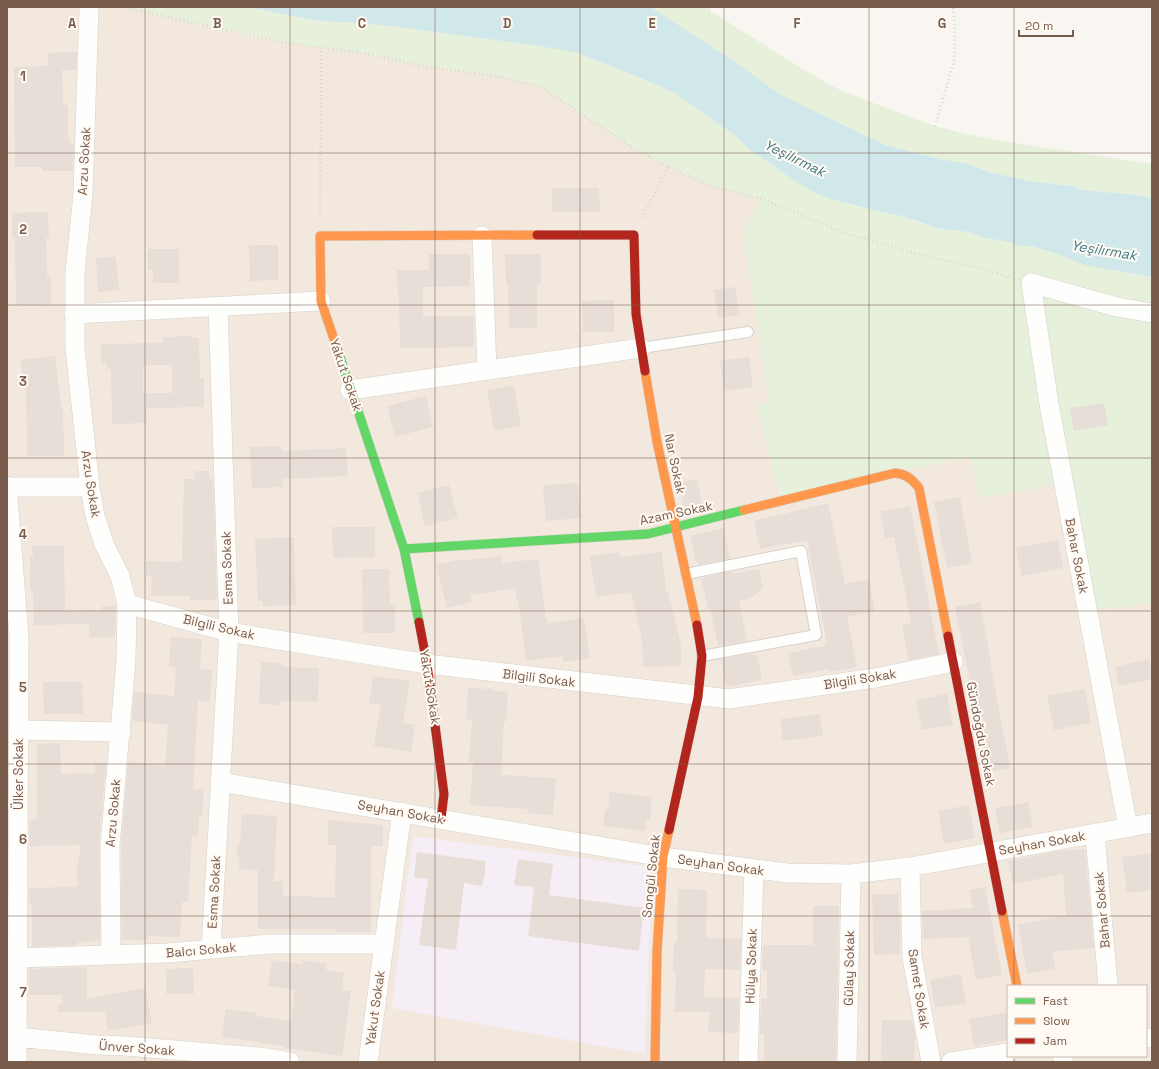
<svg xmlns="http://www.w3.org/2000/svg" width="1159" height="1069" viewBox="0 0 1159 1069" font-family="'Space Grotesk',sans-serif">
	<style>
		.residential { fill: #f2e8de; fill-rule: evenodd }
		.education { fill: #f6eef6 }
		.green { fill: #e7f0db }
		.water { fill: #d0e8ea }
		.building { fill: #e6ded7; fill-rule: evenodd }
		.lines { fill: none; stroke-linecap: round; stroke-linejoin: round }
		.lane-casing { stroke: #d7d1cb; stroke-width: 12 }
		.street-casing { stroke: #d7d1cb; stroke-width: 20 }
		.fast-casing { stroke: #d9d2cb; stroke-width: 10 }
		.slow-casing { stroke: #d9d2cb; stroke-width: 10 }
		.jam-casing { stroke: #d9d2cb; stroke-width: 10 }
		.path { stroke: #dcd5d0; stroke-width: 2.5; stroke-dasharray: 1 3; stroke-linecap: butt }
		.lane { stroke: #fefefd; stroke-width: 10 }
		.street { stroke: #fefefd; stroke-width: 19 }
		.fast { stroke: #63d668; stroke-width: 9 }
		.slow { stroke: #ff974d; stroke-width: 9 }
		.jam { stroke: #b3261e; stroke-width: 9 }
		.grid { fill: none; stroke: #7a5c4d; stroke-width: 1; stroke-opacity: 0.55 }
		.labels { text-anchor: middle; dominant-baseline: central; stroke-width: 4; stroke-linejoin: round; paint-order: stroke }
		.street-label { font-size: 13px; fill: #7a5c4d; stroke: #fffaf3 }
		.water-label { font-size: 14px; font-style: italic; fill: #437c86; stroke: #fffaf3 }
		.grid-label { font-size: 13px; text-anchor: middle; font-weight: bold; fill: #7a5c4d; stroke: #fffaf3; stroke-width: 4; stroke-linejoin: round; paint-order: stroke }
	</style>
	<rect width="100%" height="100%" fill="#f9f5f0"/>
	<path class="residential" d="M7,7h114l9,1 115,27 41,8 77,10 64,14 71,9 43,11 87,58 40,22 46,20 48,12 -19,33 26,172 -11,2 137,67 76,-16 93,26 24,129 64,-9v459h-1145zM1008,986h138v70h-138z"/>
	<path class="education" d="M413,836l237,31 1,22 -6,165 -253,-46z"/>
	<path class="green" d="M121,7h127l106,16 28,2 151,20 41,7 57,22 42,18 60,42 16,15 43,30 38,20 55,14 17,3 23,9 44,7 17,6 18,3 17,5h10l30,9 23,10 68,12v326l-64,9 -24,-129 -85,15 -8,-41 -76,16 -114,28 -24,-96 12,-2 -26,-172 18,-32 -47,-12 -46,-20 -40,-22 -87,-58 -44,-11 -70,-9 -64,-14 -77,-10z
		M651,7h53l102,64 32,18 38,15 59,22 35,9 45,8 137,21v34l-25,-4 -46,-4 -8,-4 -44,-5 -40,-9 -20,-8 -29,-5 -55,-14 -106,-51 -35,-26z"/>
	<path class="water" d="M248,7h403l93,61 35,26 106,51 55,14 29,5 20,8 40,9 44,5 8,4 46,4 25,4v79l-68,-12 -23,-10 -30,-9h-10l-17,-5 -18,-3 -18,-6 -32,-4 -34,-12 -17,-3 -55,-14 -15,-6 -23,-14 -43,-30 -16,-15 -60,-42 -42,-18 -57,-22 -41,-7 -151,-20 -69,-5z"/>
	<path class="building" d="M77,52l-1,18h-14l1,35h5v33h2v6l4,-1 -1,28h-31v-4h-27l-1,-100 34,-1v-13z
		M552,188h47l1,24h-48z
		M48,212l1,26h-3l1,38h4v28l-35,1 -1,-67h-3v-25z
		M249,245h29v35l-28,1z
		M148,249h31v34h-26v-13h-5z
		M429,254h41v32l-47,1v29h51v31l-74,1 -1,-50h-1l-1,-28h32z
		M505,254h36v29h-4v45h-28l-1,-45h-2z
		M116,257l3,33 -21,2 -2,-34z
		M735,287l5,28 -22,3 -4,-28z
		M614,300v32h-31l-1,-31z
		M192,336v2h7l1,40h4v29l-58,1 1,15 -35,1 -1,-55h-4v-6l-6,1v-20l62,-1v-6zM143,365h29v28h-29z
		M55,356l6,52h2l1,48h-37l-1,-68 -2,1 -3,-29z
		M749,357l4,30 -29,4 -4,-30z
		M514,385l7,41 -27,5 -7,-41z
		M426,396l7,31 -38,10 -8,-31z
		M1104,403l4,22 -34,6 -4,-23z
		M281,446l1,5 64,-3 2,28 -65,3v8l-31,1 -2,-41z
		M195,471h14v8h4l4,121h-27v-4h-39l1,-20h-6v-15l36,1 2,-83h11z
		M697,479l6,29 -18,4 -6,-29z
		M578,483l3,35 -35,3 -3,-36z
		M449,485l9,33 -33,8 -8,-33z
		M960,497l12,66 -25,5 -13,-66z
		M828,503l17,81 24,-5 6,32 -28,6 10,50 -28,5v-3l-36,7 -5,-23 36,-7v-3h3l-20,-103 -47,9 -6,-28z
		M910,506l29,148 -30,6 -7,-35 9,-1 -7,-39 -10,-48 -9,1 -5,-26z
		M332,527h43v30l-42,1z
		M723,528l7,31 -32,6v-3h-2l-6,-26z
		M294,537l2,68 -33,1v-5h-5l-3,-62z
		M1058,540l5,28 -41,8 -6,-28z
		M32,546h32l1,65 37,-1v-4h14l-1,31 -25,1 -1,-14 -55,1 -1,-34h-3v-34h3z
		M619,552l1,5 42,-5 4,40 2,-1 13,54v21l-38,1 -1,-28 -11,-47 -35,5 -6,-41z
		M501,556l1,7 36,-4 8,60 2,-1v5l36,-5 6,40 -27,4 -1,-6 -36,5 -8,-61h-1l-2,-12 -45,7 2,7 -25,6 -11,-43 25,-6 1,2z
		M362,569h27l1,36h5v28h-32z
		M759,569l4,19 -13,11 -11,2 8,40 -29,5 -8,-37h-2l-7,-31 31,-7 1,3z
		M980,602l11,60h-1l20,106 -22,4 -33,-165z
		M171,637l31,2 -2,30 12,1 -2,32 -12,-1 -5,88h11l-2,28h-3l-1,20 -6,-1 -4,66h-6l-2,35 -32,-1 1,4h-27l-1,-94 7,-84 37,4 3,-41 -36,-4 2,-29 40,4 2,-29h-7z
		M750,654v1l7,-1 5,26 -36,7 -5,-28z
		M1149,659l3,20 -33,7 -4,-19z
		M261,662l22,1v4l36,1 -1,34 -37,-1v4l-22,-1z
		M373,676l37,5 -7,42 12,2 -4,27 -37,-6 7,-41 -12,-1z
		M43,682h39l1,32h-39z
		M468,688l26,1v2l14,1 -2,30 -2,-1 -3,54 55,3 -3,37 -26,-2 1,-4 -58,-4 3,-43h-4l3,-42 -6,-1z
		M1085,689l6,34 -37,7 -7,-34z
		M947,694l6,31 -31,5 -6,-30z
		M820,714l3,22 -40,5 -3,-22z
		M60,743l1,31 34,-1v-10h11l-7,83 1,95 -22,1v3l-46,2v-42h-3v-17l48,-1v-18l4,-24 -52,1v-26l8,-1v-75z
		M610,792l42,5 -2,23 -4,-1 -1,12 -42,-5 2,-17h3z
		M1028,802l5,25 -33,6 -5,-25z
		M969,805l6,33 -31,6 -6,-33z
		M242,814l35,2 -3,65h9v15l52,1 1,-52h-8v-25l55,5v21h-12v86h-34v-3h-79v-59l-19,-1 1,-12h-3l1,-14h2z
		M1085,849l9,99 -42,4 3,16 -28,6 -9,-49 48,-10 -3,-41 -50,10 -5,-23 52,-10z
		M417,852l68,9v15h-1l-2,10 -18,-3 -8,67 -37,-5 9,-66 -14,-2z
		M1152,853v37l-25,3 -5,-36z
		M518,859l35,5 -4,31 95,13 -5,43 -111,-15 6,-49 -20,-2z
		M985,887l17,88 -26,5 -8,-43 -45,2 -1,-28 51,-3 -4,-18z
		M678,889l29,1 -1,48 35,1 -1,31 -35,-1 -1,28 35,1 -1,35 -30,-1 1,-20h-34l1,-41h-3l1,-29 3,1z
		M872,894h26l1,18h1v42l-26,1z
		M813,906h26l-3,156h-72v-28h-4l1,-36 6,1v-28l-5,-1 1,-25h50z
		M272,960l31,5v-5l24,4 -1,6 18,3 -2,17 9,1 -9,65 -58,-8 1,-2 -63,-9 4,-28 30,4v3l35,5 4,-31 -27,-4z
		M81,967v1h6v31l58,-11 7,35 -44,8 -3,-19h-46l-1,-7 5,-1 -1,-9h-33v-26z
		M193,968l1,26h-28v-25z
		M961,974l5,29 -31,5 -5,-28z
		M1008,1012v28l-34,6 -5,-27z
		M882,1020h30l3,13 -1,29h-33z"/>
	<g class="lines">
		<g class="lane-casing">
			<path id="lane" d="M641,348l107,-16
				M686,574l115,-23 15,84 -114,21"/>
		</g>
		<g class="street-casing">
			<path id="street" d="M89,7l-6,187 -8,79v75l15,139 5,29 9,28 16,32 7,28 -1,57 -16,185 1,109
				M482,236l5,134
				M74,314l247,-13
				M350,390l291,-42
				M7,486l12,150 -2,426
				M7,487h83
				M127,604l102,28 198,32 302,35 146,-21 78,-16
				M19,730l102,2
				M220,782l443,75 124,16 64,1 59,-7 242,-44
				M1128,828l-79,-424 -18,-121 86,24 35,6
				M1095,834l13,152
				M910,867l2,90 19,105
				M211,949l18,-317 -11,-325
				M18,958l150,-5 102,-9h114
				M7,1036l90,9 29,1 133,11 31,5
				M1146,1038h6
				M368,1062l34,-250
				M748,1062l6,-193
				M847,1062l4,-188
				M951,1062l57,-9
				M1063,1062v-6"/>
		</g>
		<g class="fast-casing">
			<path id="fast" d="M338,351l66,198 15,73
				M404,549l244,-15 96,-24"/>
		</g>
		<g class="slow-casing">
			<path id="slow" d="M338,351l-17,-50 -1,-65 217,-1
				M645,371l12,71 40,183
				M744,510l151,-37c11,1 17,6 24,15l29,148
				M1002,911l15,75
				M655,1062l2,-110 6,-95 6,-27"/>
		</g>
		<g class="jam-casing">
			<path id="jam" d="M537,235h97l2,79 9,57
				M419,622l8,42 17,130 -3,25
				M948,636l54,275
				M669,830l29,-133 4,-41 -5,-31"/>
		</g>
		<path class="path" d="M121,7l165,36 77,10 64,14 70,9 44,11 87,58 40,22 46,20 48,12 86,35 66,19 68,16 31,9
			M709,10l1,-3
			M935,126l19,-64 1,-35 -2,-20
			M320,216l1,-168
			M642,218l26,-51"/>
		<use href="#lane" class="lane"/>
		<use href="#street" class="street"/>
		<use href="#fast" class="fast"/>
		<use href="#slow" class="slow"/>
		<use href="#jam" class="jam"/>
	</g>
	<path class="grid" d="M145,7v1055M290,7v1055M435,7v1055M580,7v1055M724,7v1055M869,7v1055M1014,7v979M7,153h1145M7,305h1145M7,458h1145M7,611h1145M7,764h1145M7,916h1145M1014,1056v6"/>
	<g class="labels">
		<g class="street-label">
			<text transform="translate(84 161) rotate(-87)">Arzu Sokak</text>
			<text transform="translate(346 375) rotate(71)">Yakut Sokak</text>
			<text transform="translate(675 464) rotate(78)">Nar Sokak</text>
			<text transform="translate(91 484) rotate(81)">Arzu Sokak</text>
			<text transform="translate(676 513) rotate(-12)">Azam Sokak</text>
			<text transform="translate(1077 556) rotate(79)">Bahar Sokak</text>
			<text transform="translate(227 568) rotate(-92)">Esma Sokak</text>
			<text transform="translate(219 627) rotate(13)">Bilgili Sokak</text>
			<text transform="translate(539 678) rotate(7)">Bilgili Sokak</text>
			<text transform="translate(860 679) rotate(-9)">Bilgili Sokak</text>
			<text transform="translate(430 687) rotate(81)">Yakut Sokak</text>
			<text transform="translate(981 734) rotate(79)">Gündoğdu Sokak</text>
			<text transform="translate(18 774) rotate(-90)">Ülker Sokak</text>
			<text transform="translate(401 812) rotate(10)">Seyhan Sokak</text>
			<text transform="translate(113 813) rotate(-85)">Arzu Sokak</text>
			<text transform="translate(1042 843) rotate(-10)">Seyhan Sokak</text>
			<text transform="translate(721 865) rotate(8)">Seyhan Sokak</text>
			<text transform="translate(651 876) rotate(-84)">Songül Sokak</text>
			<text transform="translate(214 892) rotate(-87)">Esma Sokak</text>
			<text transform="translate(1102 910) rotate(-95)">Bahar Sokak</text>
			<text transform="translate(201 950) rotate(-5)">Balcı Sokak</text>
			<text transform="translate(751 966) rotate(-88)">Hülya Sokak</text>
			<text transform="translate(849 968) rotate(-89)">Gülay Sokak</text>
			<text transform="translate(919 989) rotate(81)">Samet Sokak</text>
			<text transform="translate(375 1008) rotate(-82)">Yakut Sokak</text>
			<text transform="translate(137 1048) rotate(4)">Ünver Sokak</text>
		</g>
		<g class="water-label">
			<text transform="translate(795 158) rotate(26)">Yeşilırmak</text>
			<text transform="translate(1104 250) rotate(9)">Yeşilırmak</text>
		</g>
	</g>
	<g class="grid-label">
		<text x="72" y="28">A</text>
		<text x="217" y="28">B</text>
		<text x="362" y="28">C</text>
		<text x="507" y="28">D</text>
		<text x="652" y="28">E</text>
		<text x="797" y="28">F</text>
		<text x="942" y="28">G</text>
		<text x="23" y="81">1</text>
		<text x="23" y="234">2</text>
		<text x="23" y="386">3</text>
		<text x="23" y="539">4</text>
		<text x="23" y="692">5</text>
		<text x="23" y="844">6</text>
		<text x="23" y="997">7</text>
	</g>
	<rect width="1159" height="1069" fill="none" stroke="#7a5c4d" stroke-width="16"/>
	<rect x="1007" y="985" width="140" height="72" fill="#fffaf3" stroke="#cabbb1"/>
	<rect x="1015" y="998" width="20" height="6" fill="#63d668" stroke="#cabbb1"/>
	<text x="1043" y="1005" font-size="12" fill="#7a5c4d">Fast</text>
	<rect x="1015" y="1018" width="20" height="6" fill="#ff974d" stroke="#cabbb1"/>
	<text x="1043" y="1025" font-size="12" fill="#7a5c4d">Slow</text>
	<rect x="1015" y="1038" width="20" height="6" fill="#b3261e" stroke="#cabbb1"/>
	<text x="1043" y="1045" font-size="12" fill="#7a5c4d">Jam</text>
	<path d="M1019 30v6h54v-6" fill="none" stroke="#7a5c4d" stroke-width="2"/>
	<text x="1025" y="30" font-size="12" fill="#7a5c4d" stroke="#fffaf3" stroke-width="3" paint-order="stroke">20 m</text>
</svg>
